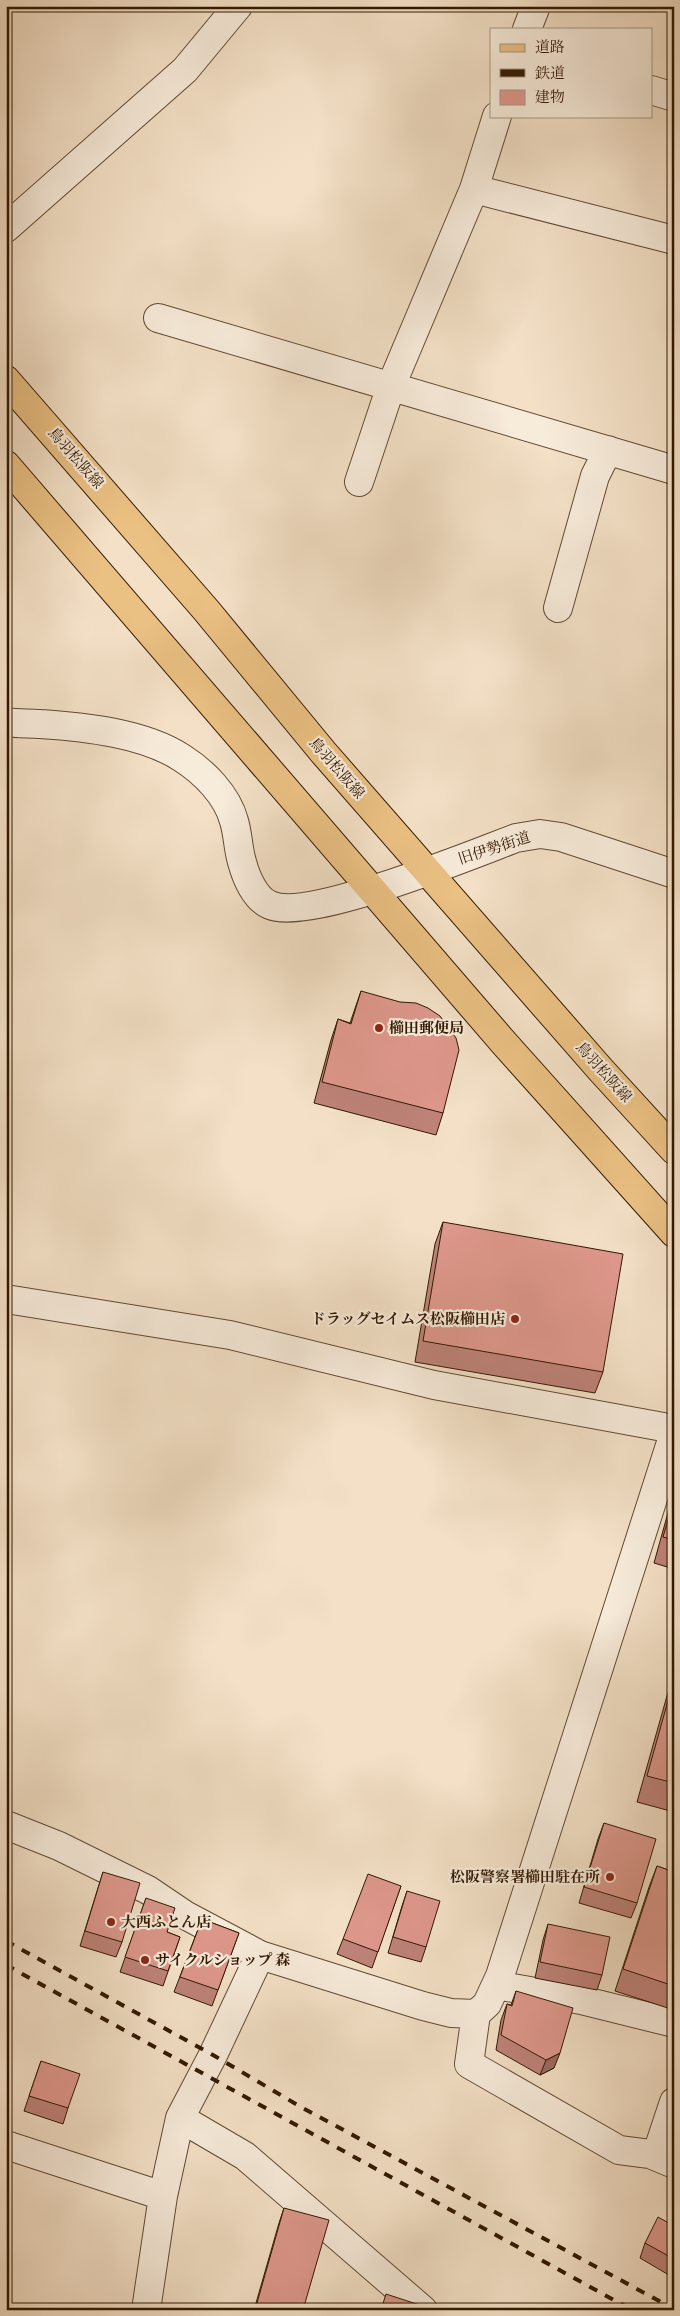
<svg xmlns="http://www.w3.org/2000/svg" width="680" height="2316" viewBox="0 0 680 2316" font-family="Alegreya,'Noto Serif JP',serif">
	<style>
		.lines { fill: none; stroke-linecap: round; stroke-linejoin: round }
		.minor-casing { stroke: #624a33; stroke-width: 30 }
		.major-casing { stroke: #321802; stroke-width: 30 }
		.minor { stroke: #f7ebda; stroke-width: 28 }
		.major { stroke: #eac083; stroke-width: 28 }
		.rail { stroke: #321802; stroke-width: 4; stroke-dasharray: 9 9; stroke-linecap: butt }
		.wall { fill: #be8278; stroke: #321802 }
		.shaded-wall { fill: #9b6a61; stroke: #321802 }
		.building { fill: #dd978b; stroke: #321802 }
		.poi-dot { fill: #8f2418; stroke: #f7ebda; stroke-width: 2 }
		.labels { text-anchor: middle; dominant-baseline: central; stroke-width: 4.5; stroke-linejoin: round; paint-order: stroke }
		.street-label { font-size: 15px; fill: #321802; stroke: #f7ebda }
		.poi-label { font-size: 15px; font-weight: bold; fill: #321802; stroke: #f7ebda; text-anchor: start }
	</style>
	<rect width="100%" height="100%" fill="#f3e0c6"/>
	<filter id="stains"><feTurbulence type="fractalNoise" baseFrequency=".004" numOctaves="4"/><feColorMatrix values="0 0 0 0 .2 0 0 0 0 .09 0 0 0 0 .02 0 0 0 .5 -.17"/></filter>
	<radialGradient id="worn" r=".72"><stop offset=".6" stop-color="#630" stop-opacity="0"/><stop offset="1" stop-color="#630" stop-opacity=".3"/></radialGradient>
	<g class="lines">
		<g class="minor-casing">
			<path id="minor" d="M527,29l9,-23
				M651,90l23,7
				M497,116l-23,73 200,51
				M6,228l179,-158 53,-64
				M158,318l516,152
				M359,482l32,-96 83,-197
				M558,608l37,-132 13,-26
				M6,722c11,2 23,1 34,2 45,3 104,9 142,34 22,14 45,37 52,63 4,13 4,28 8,41 4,15 13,37 28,43 38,17 201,-50 246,-67l24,-4 21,3 113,37
				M6,1299l224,36 204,50 240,44
				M674,1433l-174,543 -13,28 -11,10 -7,50 150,86 31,4 24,10
				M6,1825l53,21 89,44 37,25 75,40 163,51 28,7 25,1
				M496,1985l85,15 93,23
				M180,2118l65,38 178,154
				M6,2145l157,51
				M656,2156l18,-54
				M146,2310l17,-114 17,-78 33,-63 47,-100"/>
		</g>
		<g class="major-casing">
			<path id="major" d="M6,380l200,230 117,142 277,317 74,81
				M6,465l498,578 170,190"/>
		</g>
		<use href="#minor" class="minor"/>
		<use href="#major" class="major"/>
		<path class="rail" d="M6,1941l207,114 88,52 373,202
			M6,1965l626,345"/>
	</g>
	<path class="wall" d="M361,991l82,122 -7,22 -122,-32 17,-63 7,-21 12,4z
		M443,1222l160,150 -8,21 -180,-31 20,-118z
		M674,1491v78l-20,-6z
		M674,1671v141l-37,-10z
		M604,1823l33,80 -6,15 -52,-15 19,-64z
		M657,1866l17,6v138l-59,-19 34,-104z
		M103,1872l19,70 -6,15 -36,-11 18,-58z
		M401,1886l-29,82 -35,-14 6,-15z
		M407,1891l19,56 -5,15 -33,-9 14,-47z
		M146,1898l21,34 13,5 -17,49 -43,-14z
		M202,1919l37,14 -27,73 -38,-14z
		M548,1924l54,51 -5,15 -62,-12 8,-38z
		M516,1991l38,77 -14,7 -44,-25 5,-30 6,-16 4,1z
		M41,2061l27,47 -5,16 -39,-13z
		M284,2208l19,102h-49l25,-87z
		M674,2226v52l-34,-20 5,-15z"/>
	<path class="shaded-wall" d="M560,2053l-6,15 -14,7 6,-15z"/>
	<path class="building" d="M361,991l39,11 16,1 12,5 12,8 16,22 3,12 -16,63 -121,-31 16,-63 13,5z
		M443,1222l180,32 -20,118 -180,-31z
		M674,1499v41l-11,-3z
		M674,1679v104l-27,-7z
		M604,1823l52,16 -19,64 -53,-16z
		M657,1866l17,6v114l-51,-17z
		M103,1872l37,11 -18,59 -37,-11z
		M368,1874l33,12 -23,66 -35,-13z
		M407,1891l33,10 -14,46 -33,-10z
		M146,1898l29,10 -8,24 13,5 -12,34 -43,-14z
		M202,1919l37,14 -21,57 -38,-13z
		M548,1924l62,13 -8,38 -62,-13z
		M516,1991l57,17 -13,45 -14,7 -45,-25 6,-31 5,2z
		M41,2061l39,13 -12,34 -39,-12z
		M284,2208l45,12 -26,90h-48z
		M658,2217l16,9v33l-29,-16z
		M386,2294l46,15v1h-51z"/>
	<g class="poi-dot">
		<circle cx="379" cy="1028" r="5"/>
		<circle cx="515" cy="1319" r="5"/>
		<circle cx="610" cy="1877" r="5"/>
		<circle cx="111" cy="1922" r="5"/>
		<circle cx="145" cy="1960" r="5"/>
	</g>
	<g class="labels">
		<g class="street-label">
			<text transform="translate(76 458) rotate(49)">鳥羽松阪線</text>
			<text transform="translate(337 768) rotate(49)">鳥羽松阪線</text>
			<text transform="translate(494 848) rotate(-18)">旧伊勢街道</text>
			<text transform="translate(604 1072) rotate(48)">鳥羽松阪線</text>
		</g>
		<g class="poi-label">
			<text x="389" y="1028">櫛田郵便局</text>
			<text x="505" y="1319" text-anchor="end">ドラッグセイムス松阪櫛田店</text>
			<text x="600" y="1877" text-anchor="end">松阪警察署櫛田駐在所</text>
			<text x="121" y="1922">大西ふとん店</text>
			<text x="155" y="1960">サイクルショップ 森</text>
		</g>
	</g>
	<rect width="680" height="2316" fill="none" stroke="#f3e0c6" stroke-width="25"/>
	<rect x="8" y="8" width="665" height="2301" fill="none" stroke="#321802" stroke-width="2.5"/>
	<rect x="12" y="12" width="655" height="2291" fill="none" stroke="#321802"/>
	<rect x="490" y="28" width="162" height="90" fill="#f7ebda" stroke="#a89784"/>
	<rect x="500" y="44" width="25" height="8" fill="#eac083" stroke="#a89784"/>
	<text x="535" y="52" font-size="15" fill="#321802">道路</text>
	<rect x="500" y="69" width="25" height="8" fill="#321802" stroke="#a89784"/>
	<text x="535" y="78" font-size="15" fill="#321802">鉄道</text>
	<rect x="500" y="90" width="25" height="15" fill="#dd978b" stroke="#a89784"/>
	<text x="535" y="102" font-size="15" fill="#321802">建物</text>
	<rect width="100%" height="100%" filter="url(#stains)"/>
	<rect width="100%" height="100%" fill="url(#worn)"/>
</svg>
